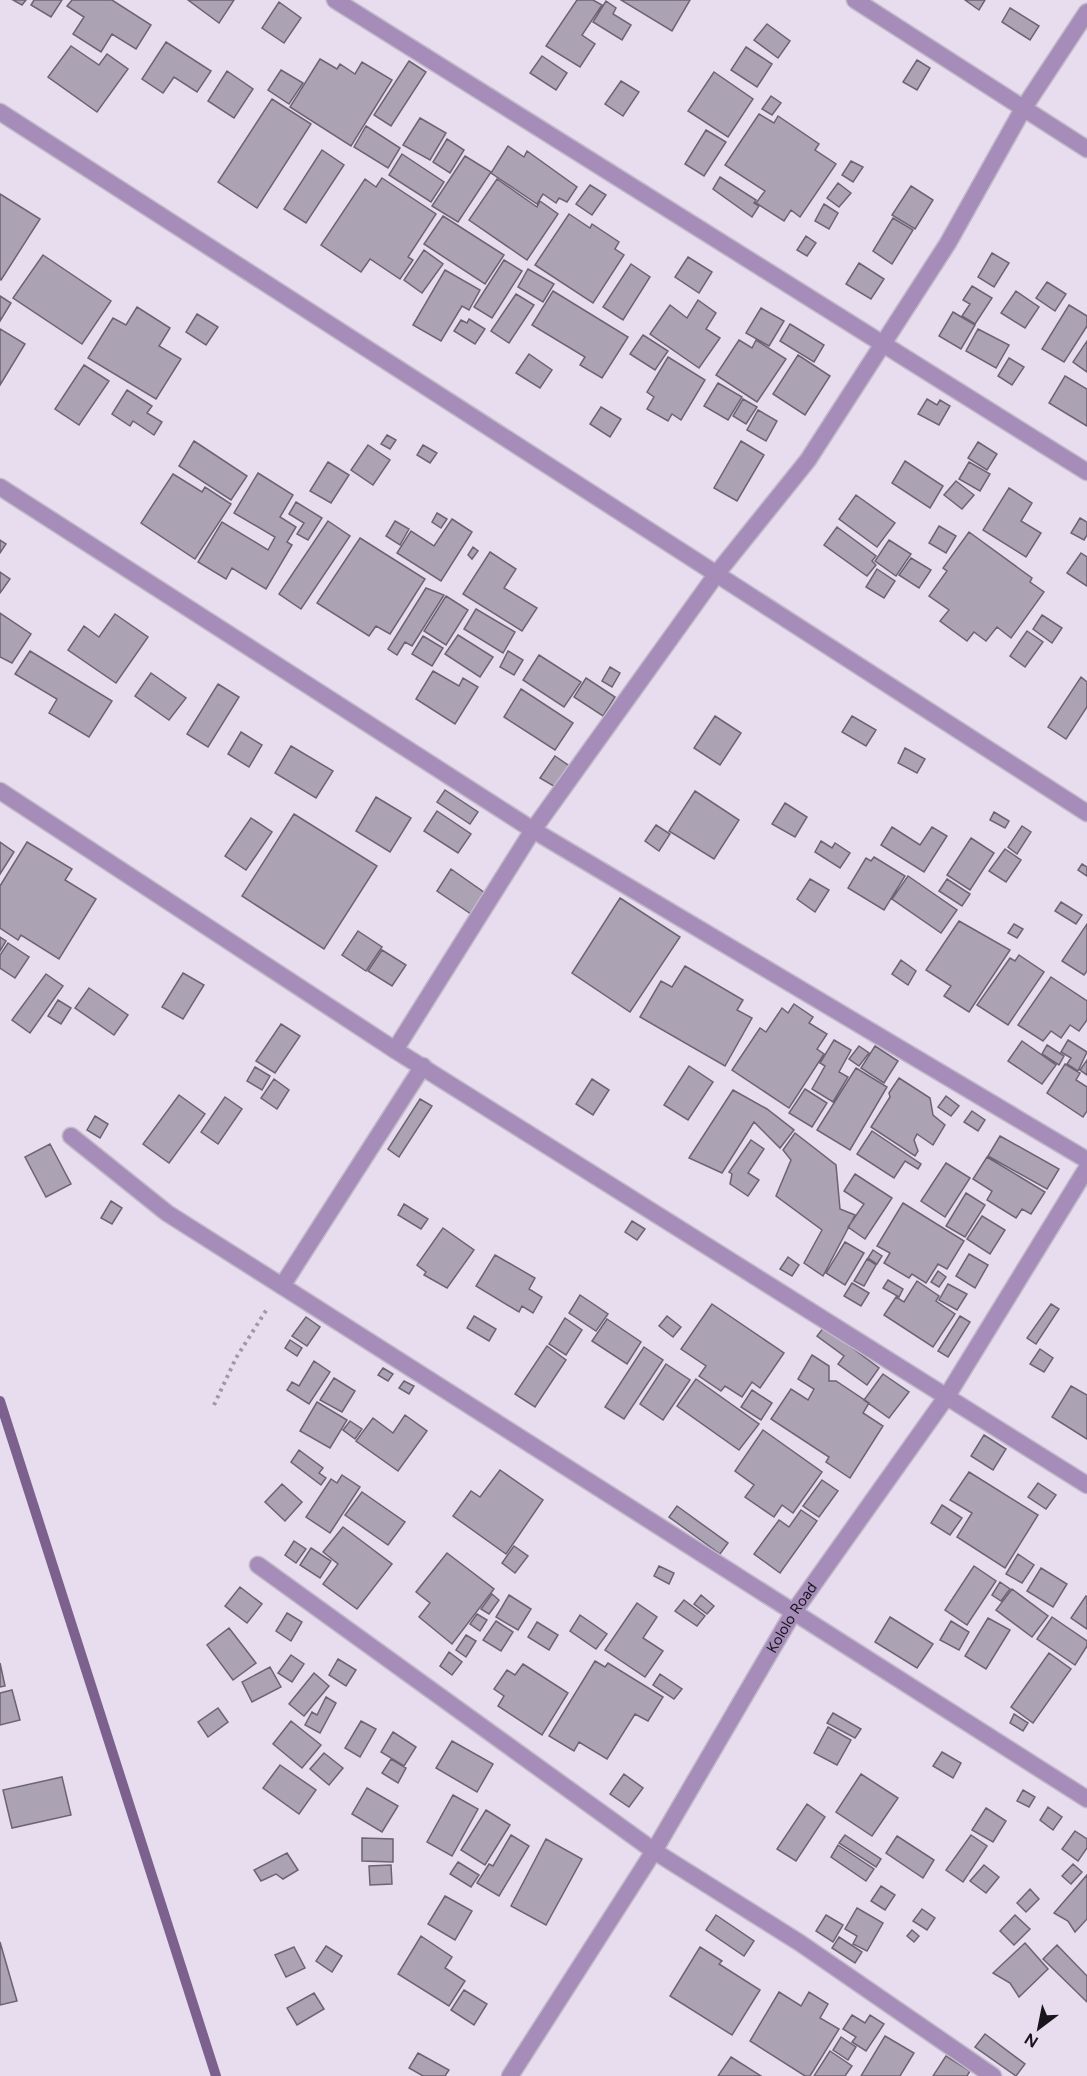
<svg xmlns="http://www.w3.org/2000/svg" width="1087" height="2076" viewBox="0 0 1087 2076" font-family="Figtree,sans-serif">
	<style>
		.lines { fill: none; stroke-linecap: round; stroke-linejoin: round }
		.stream { stroke: #7c618e; stroke-width: 10 }
		.building { fill: #aba2b3; stroke: #6c6373; stroke-width: 1.5 }
		.minor-casing { stroke: #c2b9c9; stroke-width: 19 }
		.path { stroke: #a098a6; stroke-width: 4; stroke-dasharray: 3 4.5; stroke-linecap: butt }
		.minor { stroke: #a68db9; stroke-width: 16 }
		.labels { text-anchor: middle; dominant-baseline: central; stroke-width: 4.5; stroke-linejoin: round; paint-order: stroke }
		.street-label { font-size: 15px; fill: #19151c; stroke: #e7ddef }
	</style>
	<rect width="100%" height="100%" fill="#e7ddef"/>
	<g class="lines">
		<path class="stream" d="M0,1401l216,675"/>
	</g>
	<path class="building" d="M13,0h13l-4,5z
		M34,0h28l-11,17 -20,-12z
		M72,0h40l39,25 -15,24 -24,-15 -11,18 -28,-18 11,-17 -17,-11z
		M188,0h46l-15,23z
		M577,0h16l9,5 -20,30 13,9 -15,23 -34,-21z
		M621,0h69l-18,31z
		M965,0h20l-6,10z
		M606,1l10,7 -3,6 18,11 -9,15 -29,-18z
		M279,2l22,16 -17,25 -22,-15z
		M1010,8l29,18 -9,14 -28,-18z
		M767,24l23,17 -12,17 -24,-18z
		M166,42l45,29 -14,21 -23,-15 -11,16 -21,-14z
		M71,46l28,19 8,-11 21,15 -31,43 -49,-35z
		M746,47l26,17 -15,23 -26,-17z
		M542,56l25,17 -11,17 -26,-17z
		M320,59l17,10 3,-5 15,10 7,-12 30,18 -41,66 -61,-39z
		M917,60l13,8 -13,22 -14,-8z
		M409,61l17,11 -35,54 -17,-11z
		M281,70l22,13 -14,21 -21,-14z
		M227,71l26,18 -19,29 -26,-17z
		M714,72l39,27 -25,38 -40,-26z
		M621,81l18,11 -16,24 -18,-12z
		M771,96l10,7 -9,12 -10,-6z
		M272,99l39,25 -54,84 -39,-26z
		M759,114l15,9 4,-7 41,28 -4,6 21,14 -36,53 -9,-7 -7,11 -28,-18 9,-12 -40,-26z
		M420,118l26,15 -16,27 -27,-15z
		M366,126l34,22 -12,20 -34,-21z
		M706,130l20,12 -22,34 -19,-12z
		M447,139l17,11 -14,23 -17,-11z
		M508,146l16,11 3,-6 50,36 -10,15 -8,-4 -3,5 -13,-9 -6,10 -46,-31z
		M322,150l22,15 -38,58 -22,-14z
		M402,154l42,28 -13,20 -42,-27z
		M465,156l26,16 -33,50 -26,-16z
		M851,161l12,6 -10,15 -11,-7z
		M720,177l36,23 -2,3 5,3 -7,11 -39,-28z
		M382,178l54,36 -28,43 5,3 -13,19 -30,-20 -9,13 -40,-27 44,-66 11,8z
		M497,179l40,28 3,-6 18,13 -31,46 -58,-40z
		M838,183l13,10 -12,14 -12,-9z
		M590,185l16,10 -14,20 -16,-11z
		M911,186l22,14 -18,29 -23,-14z
		M0,194l40,25 -39,61 -1,-1z
		M824,204l14,9 -9,16 -14,-8z
		M569,214l21,14 2,-4 27,18 -4,7 9,6 -31,48 -58,-38z
		M443,216l61,39 -19,29 -61,-40z
		M893,218l20,12 -21,34 -19,-13z
		M806,236l10,7 -9,13 -10,-6z
		M424,250l19,14 -21,29 -18,-13z
		M992,253l17,10 -15,24 -16,-10z
		M43,255l68,46 -29,43 -69,-46z
		M688,257l24,15 -13,21 -24,-16z
		M504,260l18,11 -30,47 -18,-11z
		M859,263l25,16 -13,20 -25,-15z
		M631,264l19,13 -27,43 -20,-13z
		M528,269l26,15 -11,18 -25,-15z
		M445,270l35,20 -11,20 -7,-4 -21,35 -28,-16z
		M1047,282l19,12 -11,17 -19,-13z
		M972,286l20,12 -17,26 -13,-8 8,-12 -7,-4z
		M553,291l75,46 -26,41 -22,-13 5,-8 -53,-32z
		M1016,291l23,16 -14,21 -24,-15z
		M516,294l18,11 -25,38 -18,-12z
		M0,296l11,7 -11,18z
		M698,300l18,13 -10,16 14,9 -21,30 -49,-34 20,-29 17,13z
		M1069,305l18,11v10l-23,36 -22,-13z
		M137,307l33,21 -11,18 22,13 -25,40 -68,-41 25,-40 13,7z
		M761,308l23,13 -15,25 -23,-13z
		M953,312l22,13 -14,24 -22,-13z
		M197,314l21,13 -12,18 -20,-13z
		M469,319l16,10 -10,15 -21,-13 7,-11 6,3z
		M790,324l34,21 -10,17 -34,-21z
		M0,329l25,15 -25,41z
		M978,329l31,16 -13,23 -30,-17z
		M643,335l25,16 -13,19 -25,-16z
		M739,340l13,8 4,-8 30,19 -29,43 -41,-27z
		M1087,341v31l-14,-10z
		M529,354l23,16 -12,18 -24,-15z
		M798,355l32,21 -25,39 -32,-21z
		M668,357l37,23 -24,40 -9,-6 -4,7 -21,-12 7,-12 -7,-5z
		M1009,358l15,9 -12,18 -14,-9z
		M84,365l25,16 -30,44 -24,-16z
		M1065,376l22,13v37l-38,-23z
		M718,383l24,14 -14,23 -24,-14z
		M127,390l25,16 -5,7 15,9 -8,13 -21,-14 -3,5 -18,-12z
		M743,399l14,8 -11,17 -13,-8z
		M927,399l10,6 3,-5 10,6 -11,19 -21,-11z
		M601,407l20,12 -11,18 -20,-13z
		M758,410l19,11 -11,20 -19,-11z
		M387,435l9,5 -6,9 -9,-5z
		M194,441l53,35 -16,24 -52,-34z
		M741,441l23,14 -27,46 -23,-13z
		M978,442l19,12 -10,16 -19,-12z
		M368,445l22,15 -17,25 -22,-15z
		M423,445l14,8 -7,10 -13,-8z
		M905,461l38,25 -13,22 -38,-25z
		M328,462l21,13 -18,28 -21,-12z
		M969,462l21,12 -10,17 -21,-12z
		M258,473l35,22 -13,22 16,10 -9,15 5,3 -26,44 -34,-21 -6,11 -28,-17 24,-40 46,28 7,-13 -41,-24z
		M173,474l29,18 3,-5 26,17 -36,55 -54,-36z
		M956,481l18,14 -12,14 -18,-14z
		M1009,488l23,15 -11,18 20,12 -15,24 -43,-27z
		M856,495l39,28 -18,24 -38,-28z
		M296,502l26,16 -14,22 -11,-6 7,-11 -15,-9z
		M437,513l10,6 -6,9 -9,-6z
		M1080,518l7,4v13l-3,5 -13,-7z
		M452,519l20,13 -31,49 -44,-28 14,-22 23,15z
		M328,521l22,15 -49,73 -22,-15z
		M395,521l14,8 -9,16 -14,-9z
		M939,526l17,10 -10,17 -17,-10z
		M837,527l39,29 -4,5 4,4 -9,11 -43,-31z
		M969,532l63,46 -2,4 14,10 -33,46 -14,-11 -11,14 -12,-9 -7,9 -27,-20 9,-11 -20,-14 18,-25 -4,-3z
		M360,538l65,41 -35,55 -14,-8 -7,10 -52,-33z
		M0,540l6,4 -6,9z
		M889,540l22,14 -15,22 -21,-15z
		M473,547l5,4 -6,8 -4,-4z
		M490,552l26,17 -12,19 33,20 -15,23 -59,-37z
		M1081,553l6,4v29l-20,-13z
		M911,558l20,12 -12,18 -20,-13z
		M877,569l18,12 -11,17 -18,-11z
		M0,572l10,7 -10,14z
		M426,588l18,7 -32,51 -7,-4 -8,13 -9,-6z
		M446,596l22,14 -22,35 -22,-14z
		M476,609l39,23 -12,21 -39,-24z
		M0,613l31,21 -19,29 -12,-6z
		M115,614l33,23 -32,46 -48,-33 16,-24 15,11z
		M1042,615l20,13 -10,15 -19,-14z
		M1027,631l16,11 -18,25 -15,-11z
		M458,635l35,22 -13,20 -35,-23z
		M423,636l20,12 -11,18 -20,-12z
		M30,651l82,50 -23,36 -40,-24 8,-14 -42,-25z
		M508,651l15,9 -9,15 -14,-8z
		M539,655l42,27 -17,25 -41,-27z
		M610,667l10,6 -8,14 -10,-6z
		M433,671l26,15 4,-8 15,9 -23,37 -39,-25z
		M151,673l35,25 -17,22 -34,-24z
		M1081,677l6,5v25l-21,32 -18,-12z
		M586,678l29,19 -12,19 -29,-19z
		M218,684l21,13 -31,50 -21,-13z
		M521,689l52,34 -18,27 -51,-33z
		M715,716l26,17 -21,32 -26,-17z
		M852,716l24,14 -10,16 -24,-14z
		M241,732l21,13 -13,22 -21,-13z
		M291,746l42,25 -17,27 -41,-25z
		M905,748l20,11 -8,14 -19,-10z
		M555,756l16,11 -14,21 -17,-10z
		M445,790l33,22 -8,12 -33,-22z
		M695,791l44,29 -25,39 -45,-28z
		M376,797l35,21 -21,34 -34,-21z
		M785,803l22,14 -12,20 -23,-13z
		M437,811l34,23 -13,19 -34,-22z
		M994,812l15,9 -4,7 -15,-8z
		M294,814l83,52 -53,83 -82,-53z
		M251,818l21,14 -26,38 -21,-14z
		M656,825l14,9 -11,17 -14,-10z
		M1022,826l9,6 -14,22 -9,-7z
		M892,827l28,18 12,-18 15,9 -23,36 -43,-27z
		M971,838l23,15 -24,37 -23,-15z
		M821,841l11,7 3,-5 15,10 -10,15 -25,-16z
		M0,842l14,10 -14,22z
		M27,842l45,27 -7,11 31,19 -37,60 -38,-24 -3,5 -18,-12v-42z
		M1005,849l16,11 -15,22 -17,-11z
		M874,857l31,19 -21,34 -36,-22 18,-30 5,3z
		M1082,864l5,3v9l-9,-6z
		M451,869l34,24 -14,21 -34,-23z
		M908,876l49,34 -16,23 -49,-34z
		M810,879l19,11 -14,22 -18,-13z
		M947,879l23,15 -8,12 -23,-15z
		M620,898l60,39 -50,75 -58,-39z
		M1061,902l21,13 -6,9 -21,-13z
		M959,921l51,29 -41,62 -25,-16 7,-10 -25,-16z
		M1014,924l9,5 -6,9 -9,-5z
		M1087,924v47l-3,4 -22,-14z
		M358,931l24,16 -16,24 -24,-16z
		M0,937l6,4 -6,10z
		M8,943l21,14 -14,21 -15,-10v-13z
		M382,950l24,15 -14,21 -24,-15z
		M1019,955l25,17 -36,53 -31,-20 33,-47 5,3z
		M901,960l15,11 -8,14 -16,-11z
		M685,966l58,34 -6,10 15,8 -27,48 -85,-49 21,-36 11,6z
		M183,973l21,12 -21,34 -21,-12z
		M46,974l17,12 -33,47 -18,-13z
		M1051,977l36,24v19l-8,11 -9,-6 -9,13 -10,-7 -8,10 -25,-16z
		M89,988l39,27 -14,20 -39,-27z
		M58,1000l13,8 -10,16 -13,-8z
		M794,1004l19,13 -4,6 18,11 -10,15 7,5 -35,54 -57,-38 28,-42 6,4 16,-24 6,5z
		M281,1024l19,12 -25,37 -19,-12z
		M834,1040l17,10 -12,22 9,5 -15,25 -21,-13 13,-23 -5,-3z
		M1068,1040l19,12 -9,19 -11,-7 4,-6 -10,-6z
		M1022,1041l34,24 -14,19 -34,-23z
		M1047,1045l17,11 -5,9 -17,-11z
		M859,1046l10,7 -10,13 -10,-7z
		M875,1046l23,15 -14,22 -23,-15z
		M1087,1060v15l-7,-5z
		M1065,1064l15,9 -4,7 11,7v24l-4,6 -36,-24z
		M689,1066l24,16 -25,38 -24,-15z
		M255,1067l15,9 -8,14 -15,-9z
		M856,1068l31,19 -37,63 -33,-20z
		M899,1078l31,20 3,17 12,10 -12,20 -16,-11 -3,6 4,11 -3,5 -44,-29 19,-30 -1,-4z
		M274,1079l15,11 -12,19 -16,-11z
		M592,1079l17,11 -16,25 -17,-11z
		M805,1089l22,14 -15,24 -23,-14z
		M733,1090l34,19 27,21 -14,18 -26,-26 -32,51 -33,-15z
		M179,1095l26,19 -36,49 -26,-19z
		M946,1096l13,10 -8,10 -13,-9z
		M225,1097l17,12 -24,35 -17,-12z
		M420,1099l12,7 -33,51 -11,-8z
		M972,1111l13,9 -7,11 -14,-9z
		M95,1116l13,8 -8,14 -13,-8z
		M872,1131l49,33 -3,5 -13,-8 -11,17 -37,-24z
		M795,1133l41,32 4,44 15,6 -32,61 -19,-13 18,-33 -46,-34 15,-36 -8,-10z
		M1000,1136l59,33 -12,20 -59,-33z
		M751,1140l13,9 -16,24 11,7 -11,16 -18,-12 2,-10 -3,-2z
		M50,1144l21,40 -25,13 -21,-40z
		M987,1157l58,35 -14,22 -9,-5 -6,9 -29,-18 5,-9 -19,-12z
		M946,1163l24,15 -25,39 -24,-16z
		M855,1174l37,24 -27,41 -17,-12 16,-23 -20,-13z
		M966,1193l19,12 -20,32 -19,-11z
		M111,1201l11,7 -10,16 -11,-6z
		M903,1203l61,38 -17,28 -9,-5 -12,19 -14,-9 -3,4 -25,-15 6,-10 -13,-7z
		M404,1204l24,15 -7,10 -23,-14z
		M982,1216l23,14 -15,24 -23,-15z
		M632,1221l13,8 -8,11 -12,-8z
		M443,1228l31,22 -27,38 -23,-13 2,-3 -9,-7z
		M845,1242l19,11 -19,32 -19,-12z
		M873,1250l9,6 -5,8 -9,-6z
		M969,1254l19,11 -13,23 -19,-12z
		M495,1255l40,23 -6,11 13,8 -9,16 -11,-7 -3,6 -43,-26z
		M788,1257l11,8 -7,11 -12,-7z
		M867,1259l9,6 -12,21 -10,-5z
		M938,1271l8,6 -7,10 -8,-5z
		M888,1280l15,9 -4,8 -16,-9z
		M917,1281l22,15 -3,5 19,13 -22,33 -49,-32 12,-18 8,5z
		M852,1283l17,10 -8,13 -17,-10z
		M948,1284l19,10 -10,16 -18,-10z
		M580,1295l28,19 -12,17 -27,-18z
		M712,1304l72,49 -24,35 -8,-6 -10,15 -17,-11 -4,5 -22,-15 7,-10 -25,-17z
		M1051,1304l8,5 -23,35 -9,-6z
		M474,1316l22,13 -7,12 -22,-13z
		M667,1316l14,11 -8,10 -14,-11z
		M960,1316l10,6 -22,35 -10,-6z
		M306,1317l14,10 -13,19 -15,-10z
		M565,1318l17,12 -16,25 -17,-11z
		M607,1319l34,23 -14,22 -35,-23z
		M824,1327l55,41 -12,17 -29,-21 6,-8 -27,-20z
		M290,1340l12,8 -5,8 -12,-8z
		M547,1346l19,14 -31,47 -20,-13z
		M644,1347l19,13 -39,59 -19,-12z
		M1040,1349l13,9 -9,14 -14,-8z
		M812,1355l17,11v15h7l33,22 -6,10 20,13 -33,52 -24,-16 3,-5 -58,-38 20,-30 17,11 6,-11 -16,-10z
		M314,1361l16,11 -21,32 -22,-14 5,-8 7,4z
		M666,1364l24,16 -27,40 -23,-16z
		M383,1368l10,6 -5,7 -10,-6z
		M883,1374l26,18 -20,26 -25,-18z
		M334,1378l21,13 -13,21 -22,-12z
		M696,1379l63,45 -20,26 -62,-44z
		M404,1381l10,5 -5,8 -10,-6z
		M1071,1386l16,9v44l-35,-22z
		M752,1390l20,13 -11,17 -20,-13z
		M317,1402l30,18 -17,28 -30,-17z
		M405,1415l22,16 -29,40 -42,-30 17,-23 20,15z
		M350,1421l12,8 -7,10 -12,-9z
		M763,1430l59,42 -29,41 -11,-8 -8,12 -29,-20 9,-12 -19,-14z
		M984,1435l22,14 -13,21 -22,-14z
		M299,1450l24,18 -4,5 7,5 -5,7 -30,-23z
		M500,1470l43,30 -37,54 -53,-38 18,-25 9,6z
		M969,1472l69,43 -33,53 -48,-31 15,-24 -22,-13z
		M342,1475l18,12 -30,46 -24,-16 25,-38 6,4z
		M822,1480l16,11 -19,26 -16,-11z
		M1038,1483l18,12 -10,14 -18,-12z
		M282,1484l20,18 -17,19 -20,-19z
		M362,1492l43,30 -17,23 -43,-30z
		M942,1505l20,13 -12,17 -19,-12z
		M677,1506l51,37 -8,11 -51,-37z
		M801,1510l16,11 -37,52 -26,-19 25,-34 10,7z
		M343,1527l49,37 -35,45 -34,-25 15,-20 -15,-12z
		M294,1541l12,8 -10,14 -11,-8z
		M514,1546l14,10 -13,17 -13,-10z
		M311,1548l20,13 -11,17 -20,-13z
		M447,1553l47,36 -42,55 -33,-27 11,-14 -14,-11z
		M1018,1554l16,11 -12,18 -16,-9z
		M659,1566l15,7 -5,11 -15,-8z
		M974,1566l22,15 -29,44 -22,-15z
		M1041,1568l26,16 -14,23 -26,-16z
		M1000,1582l10,7 -9,12 -9,-6z
		M240,1587l22,17 -15,19 -22,-17z
		M1012,1589l36,27 -16,21 -36,-27z
		M492,1594l7,6 -10,14 -8,-5z
		M509,1595l22,14 -13,21 -22,-13z
		M701,1595l13,11 -7,8 -13,-10z
		M1086,1596l1,1v32l-16,-11z
		M684,1600l21,16 -8,10 -22,-15z
		M637,1603l20,14 -14,21 20,13 -18,26 -40,-27z
		M287,1613l15,9 -11,19 -15,-10z
		M477,1614l10,6 -7,11 -10,-7z
		M580,1615l27,19 -11,15 -26,-18z
		M890,1617l43,27 -16,24 -42,-26z
		M1052,1617l35,24v5l-12,19 -38,-26z
		M988,1618l22,12 -24,39 -21,-13z
		M496,1621l17,11 -12,19 -18,-11z
		M951,1621l18,11 -10,18 -19,-10z
		M537,1622l21,13 -9,15 -21,-13z
		M229,1628l27,35 -23,17 -26,-35z
		M466,1635l10,6 -10,16 -10,-7z
		M449,1652l13,10 -10,13 -12,-9z
		M1049,1653l22,16 -38,54 -22,-16z
		M291,1655l13,9 -12,18 -14,-9z
		M338,1659l18,11 -10,16 -17,-11z
		M595,1661l10,6 3,-4 55,34 -15,24 -13,-7 -28,45 -28,-17 -5,9 -25,-15z
		M0,1663l5,23 -5,1z
		M523,1664l45,29 -26,42 -44,-29 6,-10 -10,-7 13,-19 8,5z
		M270,1667l11,20 -29,15 -10,-20z
		M314,1673l15,13 -25,30 -15,-12z
		M660,1674l22,15 -8,10 -21,-14z
		M12,1690l8,30 -20,5v-32z
		M326,1697l10,6 -16,30 -15,-8 7,-13 5,3z
		M218,1708l10,14 -20,15 -10,-15z
		M833,1713l28,16 -6,9 -28,-15z
		M1014,1714l14,9 -5,8 -13,-8z
		M291,1721l30,24 -19,23 -29,-24z
		M361,1721l15,8 -16,28 -15,-9z
		M828,1727l23,13 -14,25 -23,-12z
		M393,1732l23,15 -12,19 -23,-14z
		M452,1741l41,23 -16,28 -41,-24z
		M942,1752l19,11 -8,15 -20,-12z
		M324,1753l19,15 -14,17 -19,-16z
		M391,1759l15,9 -8,15 -16,-10z
		M280,1765l36,25 -17,24 -36,-26z
		M624,1774l19,14 -14,19 -19,-13z
		M861,1774l37,24 -26,38 -36,-24z
		M62,1777l9,38 -59,13 -9,-38z
		M367,1788l31,18 -16,26 -30,-18z
		M1023,1790l12,7 -6,10 -12,-6z
		M453,1795l25,14 -26,47 -25,-14z
		M807,1804l18,13 -29,44 -19,-12z
		M1048,1807l14,10 -9,13 -13,-10z
		M986,1808l20,13 -13,21 -21,-12z
		M486,1810l24,15 -25,40 -24,-15z
		M1075,1831l12,8v9l-9,13 -16,-12z
		M511,1835l18,11 -30,50 -22,-13 12,-19 4,2z
		M845,1835l36,24 -5,8 -37,-24z
		M971,1835l16,11 -24,36 -17,-12z
		M897,1836l37,24 -11,18 -37,-25z
		M362,1838l31,1v23l-31,-1z
		M546,1839l36,20 -36,66 -35,-19z
		M838,1845l36,24 -8,12 -35,-24z
		M287,1853l11,17 -15,9 -7,-5 -15,7 -7,-11z
		M458,1862l21,13 -8,12 -21,-13z
		M1073,1864l9,8 -11,12 -9,-8z
		M391,1865l1,19 -22,1 -1,-19z
		M984,1865l15,12 -13,16 -16,-12z
		M1087,1875v44l-12,13 -7,-11 -14,-8z
		M881,1886l14,9 -10,15 -14,-9z
		M1030,1889l9,10 -13,13 -9,-9z
		M445,1896l27,15 -17,29 -27,-16z
		M857,1908l26,15 -16,28 -14,-7 4,-8 -12,-7z
		M922,1909l13,9 -8,12 -14,-9z
		M716,1915l38,26 -10,15 -38,-26z
		M826,1915l17,10 -10,17 -17,-11z
		M1015,1915l15,14 -16,16 -14,-14z
		M912,1930l7,6 -5,6 -7,-6z
		M421,1936l31,21 -7,11 20,13 -16,25 -51,-32z
		M839,1937l23,15 -7,11 -23,-15z
		M0,1942l17,59 -17,4z
		M1025,1943l23,26 -29,28 -9,-14 -17,-10z
		M1057,1945l30,31v26l-44,-43z
		M326,1946l16,10 -10,16 -16,-11z
		M294,1947l11,21 -19,9 -11,-22z
		M700,1947l22,14 -3,3 41,26 -28,45 -62,-39z
		M464,1990l23,14 -13,21 -23,-15z
		M779,1992l22,14 8,-14 19,12 -8,14 19,11 -29,47h-5l-55,-35z
		M314,1993l10,16 -27,16 -10,-17z
		M852,2015l13,8 5,-8 14,9 -18,27 -14,-9 4,-5 -13,-8z
		M985,2034l40,30 -9,12 -41,-29z
		M885,2036l29,17 -14,23h-39z
		M841,2037l15,10 -8,13 -15,-10z
		M830,2051l22,15 -7,10h-31z
		M418,2053l31,17 -4,6h-22l-14,-8z
		M946,2056l24,15 -3,5h-34z
		M731,2057l30,19h-43z"/>
	<g class="lines">
		<g class="minor-casing">
			<g id="minor">
				<path d="M335,0l752,472"/>
				<path d="M855,0l232,149"/>
				<path d="M0,112l1087,701"/>
				<path d="M0,487l533,343 554,330"/>
				<path d="M0,791l395,259 692,435"/>
				<path d="M395,1050l138,-220 185,-258 90,-112 140,-217 75,-134 64,-97"/>
				<path d="M423,1066l-141,220 805,513"/>
				<path d="M71,1136l96,77 115,73"/>
				<path d="M258,1565l396,286 146,92 193,133"/>
				<path id="s1" d="M510,2076l144,-225 139,-238 154,-217 140,-228"/>
			</g>
		</g>
		<path class="path" d="M214,1405l22,-47 31,-49"/>
		<use href="#minor" class="minor"/>
	</g>
	<g class="labels">
		<g class="street-label">
			<text stroke="none"><textPath href="#s1" startOffset="538">Kololo Road</textPath></text>
		</g>
	</g>
	<g transform="translate(1039 2028) rotate(212)" stroke="#e7ddef" stroke-width="4.5" paint-order="stroke">
	<path d="M0-4.5L10 22L0 15L-10 22Z" fill="#19151c"/>
	<text y="-9" font-size="16" font-weight="bold" text-anchor="middle" fill="#19151c">N</text>
	</g>
</svg>
